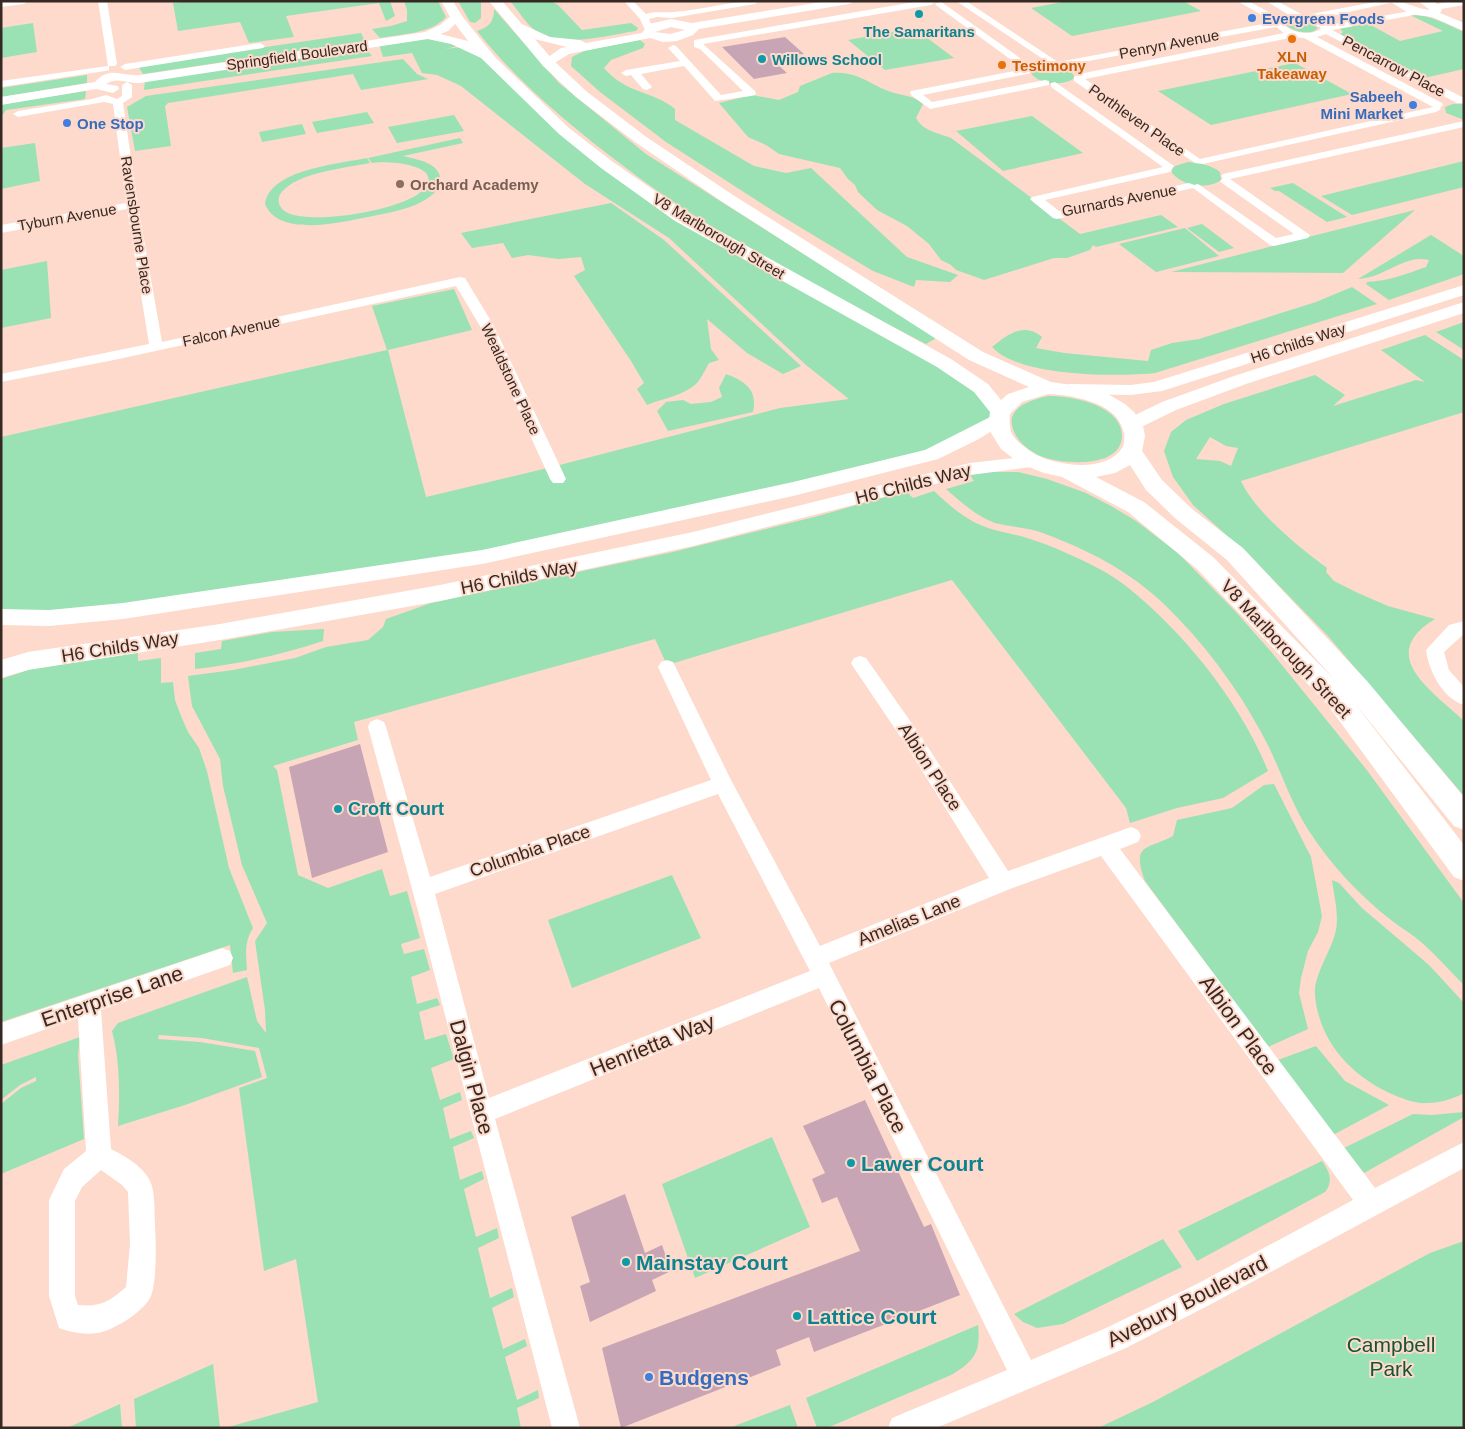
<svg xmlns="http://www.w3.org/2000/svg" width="1465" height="1429" viewBox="0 0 1465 1429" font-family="Helvetica,sans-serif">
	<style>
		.green { fill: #9ae1b4; fill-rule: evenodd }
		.building { fill: #c7a5b5 }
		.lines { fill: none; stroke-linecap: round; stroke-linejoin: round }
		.minor { fill: #fff; fill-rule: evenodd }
		.tertiary { fill: #fff; fill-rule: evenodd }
		.secondary { fill: #fff; fill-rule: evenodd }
		.culture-dot { fill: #0f9aa8; stroke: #fddacb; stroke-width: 2 }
		.shop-dot { fill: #3f7fe0; stroke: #fddacb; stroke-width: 2 }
		.food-dot { fill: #e8710a; stroke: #fddacb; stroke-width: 2 }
		.education-dot { fill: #8d6e63; stroke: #fddacb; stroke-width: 2 }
		.labels { text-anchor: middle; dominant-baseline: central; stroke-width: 4; stroke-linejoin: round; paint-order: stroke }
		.far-shop-label { font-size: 15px; font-weight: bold; fill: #366cbe; stroke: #fddacb; text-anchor: start }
		.far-culture-label { font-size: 15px; font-weight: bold; fill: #0d838f; stroke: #fddacb }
		.far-street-label { font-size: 15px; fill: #362923; stroke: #fddacb }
		.far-food-label { font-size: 15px; font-weight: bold; fill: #c56008; stroke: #fddacb }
		.far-education-label { font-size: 15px; font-weight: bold; fill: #785e54; stroke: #fddacb; text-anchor: start }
		.street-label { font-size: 18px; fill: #362923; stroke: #fddacb }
		.culture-label { font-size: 18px; font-weight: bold; fill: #0d838f; stroke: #fddacb; text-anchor: start }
		.near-street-label { font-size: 21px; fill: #362923; stroke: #fddacb }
		.near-culture-label { font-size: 21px; font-weight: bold; fill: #0d838f; stroke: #fddacb; text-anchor: start }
		.near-park-label { font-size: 21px; fill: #165433; stroke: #fddacb }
		.near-shop-label { font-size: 21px; font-weight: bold; fill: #366cbe; stroke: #fddacb; text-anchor: start }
	</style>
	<rect width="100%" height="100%" fill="#fddacb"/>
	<path class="green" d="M188,1h202l5,15 -9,5 -7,-18 -93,13 8,21 -45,6 -9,-21 -62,9 -5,-28z
		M404,1h34l8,16c-15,17 -45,17 -66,21l-8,-9 19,-3 16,-5v-11z
		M458,1h23v17l-6,5 -5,-1z
		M510,1h41l7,4 24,25 49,-7 7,5 -2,3c-28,4 -77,18 -100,0 -10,-7 -18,-21 -26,-30z
		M1068,1h115l18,10 -129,25 -41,-28z
		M494,9l65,74 87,71 290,184 -10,6c-75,-40 -152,-77 -223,-123 -43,-27 -84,-57 -123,-89 -37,-30 -73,-63 -103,-101 12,-4 17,-9 17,-22z
		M1410,15c20,-1 36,9 54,17v37l-40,9 -84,-43 3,-3 -3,-3 27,-6 33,18 43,-10z
		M1290,21h15l13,7c-7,8 -24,4 -32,-3z
		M33,23l4,29 -36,6v-30z
		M914,28l40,30 -69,12 -37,-30z
		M361,33l4,8 -222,33 -5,-8z
		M419,38l21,1 18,7 -13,3 24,-3 95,85 117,86 263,146 56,49 -55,37 -463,108 -257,40 -224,20v-180l386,-87 -15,-44 82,-17 18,41 -84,20 38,147 126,-30 228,-59 69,-9 -43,-34 -137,-127 -84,-54 -124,-98 -24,-11 -15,-2 -10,-20 -29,4 -4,-13z
		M640,40l5,4 -2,4 -32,12 -7,8c22,26 50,23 71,41v11l79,46 32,7 25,-5 96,89 51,18 -8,7 -34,-2 -2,7 -41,-16 -95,-57 -112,-72 -66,-50 -29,-26 1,-9 14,-7z
		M366,49l6,7 -228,34 1,-9z
		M403,59l14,15 11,5 -67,11 -8,-16 -185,29 -3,3 6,40 -36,5 -8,-44 19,-11z
		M1295,63l57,31 -141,31 -53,-34z
		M1047,65c10,1 22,1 27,11l-1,3c-11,7 -34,6 -42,-6l4,-5z
		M832,73c26,-2 36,11 59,19 12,4 22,3 32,12l-7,14c7,13 22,15 35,20l129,96 81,-19 17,12 -82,20 -3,-2 -3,5 -23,8h-13l-70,22 -8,-3 -20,-7 -5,-5 -10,-5 -12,-16 -22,-18 -30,-16 -19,-18 -3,-7 -7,-6 -8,-11 -61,-14 -13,-9 -18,-8 -29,-34 33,-8 27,5 19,-8 2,-6z
		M87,75v8l-86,14v-9z
		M86,91l-1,8 -79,11 -5,7v-13z
		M1453,104h11v16l-18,-7 -1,-6z
		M367,112l7,11 -57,10 -5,-11z
		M454,115l10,16 -67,12 -9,-16z
		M1032,116l51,37 -80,18 -47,-40z
		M302,124l4,10 -44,8 -3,-10z
		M460,138l3,5 -60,13c11,3 23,4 32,12 3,3 6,8 5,13 -3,25 -53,32 -72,36 -26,5 -89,21 -103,-13 5,-35 74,-40 102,-46l3,5c-24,5 -73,9 -89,30 -5,7 -2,15 5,19 24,14 117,-2 136,-21 27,-27 -37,-31 -50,-28l-4,-5z
		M35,143l5,38 -39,8v-41z
		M1464,161v26l-112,28 -31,-19z
		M1188,162c12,1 23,3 32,10l1,8c-13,10 -39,6 -49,-7v-4l3,-3z
		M1293,183l54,34 -20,5 -48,-31h-4l-5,-3z
		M611,203l53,37 137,126 -18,8 -36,-21 -40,-34 4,30 8,11 -10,3c-4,7 -8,16 -13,21 -13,12 -33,14 -49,21l-10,-16 7,-6 -13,-22 -57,-85 11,-6 -4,-13 -23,2 -30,-4 -16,3 -9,-15 -31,5 -11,-15z
		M1415,210l-72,63 -172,-1z
		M1202,224l32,24 -15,4 -32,-24z
		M1185,228l34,28 -63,16 -37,-28z
		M1431,235l33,21v18l-75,26 -23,-16 1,-2c22,-1 39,-8 59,-15l3,-7c-25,-6 -44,18 -71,19z
		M47,261l4,57 -50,10v-58z
		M1352,287l25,17 -222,69c-38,4 -136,4 -163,-26 16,-13 32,-25 50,-10l-6,11 28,5 84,8 3,-11 21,-7 27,-4 117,-37z
		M1464,322v28l-28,-18z
		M1425,335l39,25v52l-223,69c14,31 59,67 86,87l-1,4 8,9 24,12 30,13 47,13c-60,36 -3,72 29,102v75l-136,-160 -73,-75 -62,-56 -20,-28 -9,-26 7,-19 15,-12 38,-16 91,-29 30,20 -12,11 83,-26 9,2 -44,-32zM1210,437l16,9 12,2 -7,18 -11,-5 -24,-2z
		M726,374c19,7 32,16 27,38l-85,19 -11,-20 9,-9 17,-2 8,4 20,-2 11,-5 -3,-9z
		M1049,396c23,0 74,9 73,41 -2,31 -56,27 -76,21 -14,-5 -28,-14 -33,-29 -8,-22 20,-30 36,-33z
		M991,472h27l29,7 39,14 25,13 25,15 42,32 57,58 38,43 93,115 98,134v82c-14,-14 -28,-30 -43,-43 -9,-8 -20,-14 -30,-22 -31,-24 -61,-56 -82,-89 -20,-31 -30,-67 -48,-99 -25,-46 -57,-89 -95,-126 -36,-35 -79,-57 -126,-74 -15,-5 -30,-5 -45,-9 -19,-7 -34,-21 -49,-34l28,-8 -4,-6z
		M906,491l7,7 21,-7c13,12 26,24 42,32 16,8 34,10 51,15 13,4 27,9 39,15 21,9 42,19 60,33 57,45 115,117 142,185l-45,27 -46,10 -47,15 -4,-15 -174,-228 -285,85 -12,-26 -301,83 4,18 -85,26 4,4 21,105 30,13 54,-19 8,27 17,-5 13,47 -19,6 3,10 20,-5 6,21 -19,7 6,27 20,-6 3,7 -21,7 6,28 21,-6 8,25 -23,9 9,32 20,-8 2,8 -19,8 7,31 21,-8 3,7 -21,9 7,33 22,-9 2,8 -20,10 12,48 21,-9 2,10 -21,10 12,50 22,-10 2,9 -22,11 11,41 22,-10 2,7 -22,11 12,43 21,-10 1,8 -22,10 4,20h-296l93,-26 -22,-143 -32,12 -25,-183 28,-10 -8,-30 -57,-10 -43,-3 -1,4 42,3 55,9 7,26 -77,28 -67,21c2,-30 2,-66 -6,-95l6,-8 129,-46 10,44 9,12 -1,-23 -10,-69 12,-18 -25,-58 -19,-79 -3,-27 -28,-53 -4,-30 45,-6 62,-12 31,-11 42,-7 15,-13 3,-8 45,-16 242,-51 145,-36z
		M324,629l-1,12c-42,14 -84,23 -128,28v-16l26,-4 1,-8 50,-9z
		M138,653v8l23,-3v25l12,-1 2,18 6,16 7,16 11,16 8,23 22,97 24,60c-9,14 -7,26 -6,42l-14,3 -3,-28 -229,77v-343l33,-11z
		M1274,784l37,73 11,59 -4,16 -10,19 -7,27 -2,15 9,36 -40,18 -123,-166c-14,-38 2,-31 28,-45l4,-16 55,-12 32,-23z
		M672,875l29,63 -129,50 -24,-68z
		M1332,880l7,3 23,25 67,57 35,38v90c-11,6 -24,10 -37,10 -11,1 -23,-4 -33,-8 -42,-18 -75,-53 -79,-100 -2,-19 17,-45 21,-65 3,-16 -2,-34 -4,-50z
		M80,1037l-2,18 6,84 -83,35v-70l20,-16 15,-7v-4l-16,8 -19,15v-35z
		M1316,1046l29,35 44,24 -56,30 -55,-75z
		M1464,1112v5l-100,56 -20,-25 69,-34 19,1z
		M772,1137l38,90 -115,51 -33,-94z
		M1322,1161c7,10 12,20 3,31l-128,69 -19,-30z
		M1163,1239l19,28 -119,57 -26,4 -14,-6 -9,-8z
		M1464,1241v187h-366l55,-26 277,-149z
		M978,1325c3,28 -4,36 -27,50l-124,53h-10l-11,-30z
		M213,1364l7,64h-84l-2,-29z
		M120,1404l2,24h-55z
		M790,1405l8,23h-69z"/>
	<path class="building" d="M785,37l19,17 -12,1 3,3 -21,3 13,12 -28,5 -5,1 -32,-32z
		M360,744l28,108 -76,26 -23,-111z
		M865,1100l59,127 7,-3 29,71 -146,57 -5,-15 -33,13 5,15 -160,63 -19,-80 258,-97 -23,-54 -15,6 -10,-24 13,-6 -22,-47z
		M625,1194l20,59 17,-8 9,26 -19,9 4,11 -66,31 -10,-36 10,-4 -19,-65z"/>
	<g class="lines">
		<path class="minor" d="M1,1h27l-4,3 -23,3z
			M98,1h9l10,63 -2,2h-6v4l-4,1 -104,16v-6l107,-15z
			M624,1h9l13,13c9,-3 17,-1 27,-2 29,-2 57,-11 86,-11l-4,3 -83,14 -15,-1 -8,2 4,9 -5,3 -3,-1 -5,-11z
			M920,1l16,1 -5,3 -228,39 52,47 1,2 -1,2 -4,1 -36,5 -31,-35 -43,8 11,13 -5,3 -4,-1 -12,-14 -5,1 -5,-3 5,-3 54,-9 -12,-13 5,-3 3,1 45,49 22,-4 -43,-42 -6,-2v-7z
			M940,1l94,67 -3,5 -4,1 -104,21 9,7 113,-22 4,1v4l-119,24 -19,-14 -1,-2 1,-2 113,-22 -87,-63 -2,-2z
			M956,1h10l92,61 216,-40 -37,-21h11l32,17 9,-3 -23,-14h11l26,14h3l74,-14h19l-82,18 11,6 89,-15 2,2 -5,3 -82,15 132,68v5h-7l-131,-69 -9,3 125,66 1,2 -3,3 1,1 -5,3 -233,52 -8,-1 -121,-82v-4l5,-3 205,-41 -8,-6 -221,40zM1288,21h17l15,6 1,2c-12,7 -29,4 -38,-5zM1295,37l9,1 129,69 -233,52 -115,-80z
			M1453,1h11v4l-29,5 -5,-3 2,-2z
			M260,43l5,3 -2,2 -138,22 -5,-3 5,-3z
			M127,82l5,3v12l-9,6 15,102 24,137 298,-65 5,1 29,48 72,153 -3,4h-10l-3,-4 -70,-153 -24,-40 -342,74 -113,22v-8l148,-30 -22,-135 -126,24v-8l125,-22 -13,-99 -9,-2 -86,15 -5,-3 5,-3 74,-12 14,-4 11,4 5,-3v-11z
			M1055,82l119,84 -4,6 -125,28 14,11 130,-28 5,2 4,-1 78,54 18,-4 -72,-51 -2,-2 3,-3 -2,-2 2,-2 241,-53v6l-234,52 80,56 -2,3 -34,8 -4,-1 -77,-57 -136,31 -4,-1 -21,-17 -2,-2 2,-2 131,-30 -112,-80v-4z
			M1464,621v13l-20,18 5,18 15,17v18c-22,-7 -35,-34 -38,-55l23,-25z
			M860,656l6,2 54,77 88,136 123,-44 7,3 3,6 -3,6 -18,7 255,339 89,-46v26l-249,134 -89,46 -190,80h-48l4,-10 115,-48 -188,-382 -324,131 85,309h-28l-134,-517 -50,-184 2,-5 7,-3 7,3 2,5 44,150 281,-97 -53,-113 3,-5 6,-2 6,2 58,118 89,166 169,-68 -83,-133 -52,-77 -3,-5 3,-5zM718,794l92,177 -321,127 -54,-204zM1101,856l252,344 -156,84 -91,44 -75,32 -202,-397 181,-74z
			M222,948l8,3 3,7 -3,7 -129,45 10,139c14,7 30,16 38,30 7,13 5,31 6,45 1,18 2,56 -4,72 -6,15 -38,35 -54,37 -12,2 -27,-1 -38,-5l-10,-32v-96l15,-31 22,-18 -8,-133 -77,27v-22zM101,1170l21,15 6,7 2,52 -4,43c-17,15 -25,20 -48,18l-3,-9v-95l7,-14z"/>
		<path class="tertiary" d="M827,1h28l-6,3 -150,25 -6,6 -16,6 -14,1 -13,-4 -81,16 -21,13 -6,-4 2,-3 17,-12 6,-1 -33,-8 -25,-14 6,-4 35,16 30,3 6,3 56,-10 7,-9 22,-5 21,4zM671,27l14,3 -15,4 -15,-2z
			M1389,1c18,0 24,7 41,9l-12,-9h16l8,9 -2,3 24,10v8l-32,-14 -22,-3z
			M456,14l6,3 -14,14 -20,8 -288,44c-13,1 -22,-7 -34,1l12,2 1,3 -6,4 -17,-4 -95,16v-8l94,-15c15,-17 28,-5 45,-7l285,-43 15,-7 12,-10z
			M1464,285v10l-302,96 -31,4 -60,-1 -6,-1 -3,-4 3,-4 6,-1 60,1 23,-3z
			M1464,302v11l-218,71 -70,26 -37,18 -7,2 -7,-2 -2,-4 2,-4 37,-18 72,-26z
			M998,413l7,2 2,4 -2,4 -28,17 -39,19 -145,37 -311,68 -359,55 -74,7 -48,-1v-16l48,1 74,-7 359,-53 311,-68 132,-32z
			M1032,456l7,2 3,4 -3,4 -69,9 -277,71 -253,55 -220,39 -192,30 -27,8v-18l27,-8 192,-28 220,-39 253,-53 277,-69z"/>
		<path class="secondary" d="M441,1h12l9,15 33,41 74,71 44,34 74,51 264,146 37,25 13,16 7,-6 21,-7 -60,-27 -248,-159 -86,-59 -59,-45 -33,-31 -54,-65h13l51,59 33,31 59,45 88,59 250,157 68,30 41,6 14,5 19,11 9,8 9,14 2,10 -3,15 20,29 30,29 51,39 124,133 97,116v33l-10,-4 -101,-125 111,144v36l-10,-4 -127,-173 -130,-135 -69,-57 -66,-35 -18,-4 -25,-10 -18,-14 -13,-21 2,-16 -16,-20 -37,-25 -262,-146 -74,-53 -42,-34 -78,-76 -30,-14 -28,-6 -2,-3 7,-4 40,10 -18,-24zM1048,394c24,1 68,8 75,36 2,6 2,13 -1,18 -16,26 -71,18 -92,3 -16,-12 -22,-16 -20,-37l12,-12zM1130,465l16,25 30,29 51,41 108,120 -122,-123 -69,-55 -48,-25 19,-4z"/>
	</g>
	<g class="culture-dot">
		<circle cx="919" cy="14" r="5"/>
		<circle cx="762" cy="59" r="5"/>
		<circle cx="338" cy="809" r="5"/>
		<circle cx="851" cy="1163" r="5"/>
		<circle cx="626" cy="1262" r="5"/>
		<circle cx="797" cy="1316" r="5"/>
	</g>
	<g class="shop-dot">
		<circle cx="1252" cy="18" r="5"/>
		<circle cx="1413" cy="105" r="5"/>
		<circle cx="67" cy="123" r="5"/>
		<circle cx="649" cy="1377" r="5"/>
	</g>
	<g class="food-dot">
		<circle cx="1292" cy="39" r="5"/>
		<circle cx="1002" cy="65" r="5"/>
	</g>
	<circle class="education-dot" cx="400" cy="184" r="5"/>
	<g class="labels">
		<g class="far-shop-label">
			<text x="1262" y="18">Evergreen Foods</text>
			<text x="1403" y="96" text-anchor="end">Sabeeh<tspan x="1403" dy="17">Mini Market</tspan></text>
			<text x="77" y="123">One Stop</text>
		</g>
		<g class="far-culture-label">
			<text x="919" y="31">The Samaritans</text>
			<text x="772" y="59" text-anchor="start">Willows School</text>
		</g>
		<g class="far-street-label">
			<text transform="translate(1169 44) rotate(-11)">Penryn Avenue</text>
			<text transform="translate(297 55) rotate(-8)">Springfield Boulevard</text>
			<text transform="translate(1394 66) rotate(28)">Pencarrow Place</text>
			<text transform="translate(1137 120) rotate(35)">Porthleven Place</text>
			<text transform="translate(1119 200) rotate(-11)">Gurnards Avenue</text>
			<text transform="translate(67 217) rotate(-10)">Tyburn Avenue</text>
			<text transform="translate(137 225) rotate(81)">Ravensbourne Place</text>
			<text transform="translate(719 236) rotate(31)">V8 Marlborough Street</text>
			<text transform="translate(231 331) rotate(-12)">Falcon Avenue</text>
			<text transform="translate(1298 343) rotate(-18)">H6 Childs Way</text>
			<text transform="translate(511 379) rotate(65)">Wealdstone Place</text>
		</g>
		<g class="far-food-label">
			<text x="1292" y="56">XLN<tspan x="1292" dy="17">Takeaway</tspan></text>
			<text x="1012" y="65" text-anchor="start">Testimony</text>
		</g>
		<g class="far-education-label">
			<text x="410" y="184">Orchard Academy</text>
		</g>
		<g class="street-label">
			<text transform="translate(913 484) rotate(-14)">H6 Childs Way</text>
			<text transform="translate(519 577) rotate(-11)">H6 Childs Way</text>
			<text transform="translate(120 647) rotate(-9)">H6 Childs Way</text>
			<text transform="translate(1286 649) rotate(47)">V8 Marlborough Street</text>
			<text transform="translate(930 767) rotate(57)">Albion Place</text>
			<text transform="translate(530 851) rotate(-19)">Columbia Place</text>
			<text transform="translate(909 920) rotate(-22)">Amelias Lane</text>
		</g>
		<g class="culture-label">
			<text x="348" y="809">Croft Court</text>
		</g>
		<g class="near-street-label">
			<text transform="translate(112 996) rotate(-19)">Enterprise Lane</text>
			<text transform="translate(1239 1025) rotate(54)">Albion Place</text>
			<text transform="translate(652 1045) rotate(-22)">Henrietta Way</text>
			<text transform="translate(868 1066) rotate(63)">Columbia Place</text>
			<text transform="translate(472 1077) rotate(75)">Dalgin Place</text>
			<text transform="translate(1187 1301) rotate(-27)">Avebury Boulevard</text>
		</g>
		<g class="near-culture-label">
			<text x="861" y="1163">Lawer Court</text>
			<text x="636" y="1262">Mainstay Court</text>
			<text x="807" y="1316">Lattice Court</text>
		</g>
		<g class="near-park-label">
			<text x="1391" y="1344">Campbell<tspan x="1391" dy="24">Park</tspan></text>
		</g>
		<g class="near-shop-label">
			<text x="659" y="1377">Budgens</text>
		</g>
	</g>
	<rect width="1465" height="1429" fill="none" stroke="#362923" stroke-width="5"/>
</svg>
